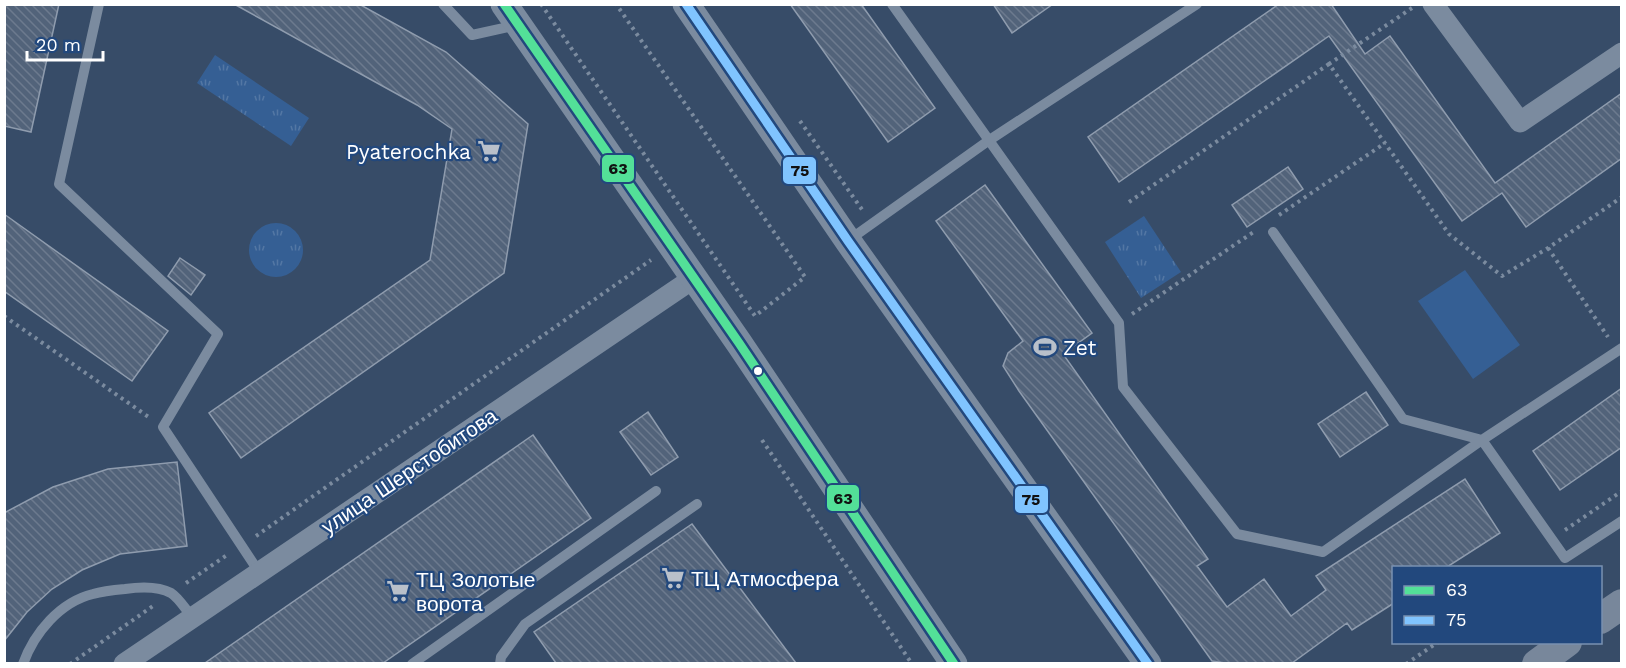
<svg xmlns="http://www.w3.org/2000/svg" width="1626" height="668" viewBox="0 0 1626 668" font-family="'Work Sans',sans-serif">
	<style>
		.park { fill: url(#park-tufts) }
		.pitch { fill: #355f94 }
		.building { fill: url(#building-back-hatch); stroke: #8f9cae; stroke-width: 1.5 }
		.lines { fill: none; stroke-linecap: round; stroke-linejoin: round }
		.path { stroke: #7b8b9f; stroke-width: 4; stroke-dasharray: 3 4.5; stroke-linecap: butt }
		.service { stroke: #7b8b9f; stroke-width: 10 }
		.minor { stroke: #7b8b9f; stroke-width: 21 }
		.tertiary { stroke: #7b8b9f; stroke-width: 27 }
		.secondary { stroke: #78879b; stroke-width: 30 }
		.bus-1-casing { stroke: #22487d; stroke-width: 14 }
		.bus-2-casing { stroke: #22487d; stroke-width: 14 }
		.bus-1 { stroke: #53e098; stroke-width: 9 }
		.bus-2 { stroke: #80c4ff; stroke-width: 9 }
		.bus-dot { fill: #fff; stroke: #22487d; stroke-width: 2 }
		.labels { text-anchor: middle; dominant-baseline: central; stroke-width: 4.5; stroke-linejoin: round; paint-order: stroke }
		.poi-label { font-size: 21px; fill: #fff; stroke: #22487d; text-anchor: start }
		.street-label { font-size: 21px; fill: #fff; stroke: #22487d }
		.line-badge { stroke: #22487d; stroke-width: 2 }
		.pale-badge-label { font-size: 16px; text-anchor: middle; font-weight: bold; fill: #111 }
	</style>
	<defs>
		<pattern id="park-tufts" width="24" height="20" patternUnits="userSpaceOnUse" patternTransform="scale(1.5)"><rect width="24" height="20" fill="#355f94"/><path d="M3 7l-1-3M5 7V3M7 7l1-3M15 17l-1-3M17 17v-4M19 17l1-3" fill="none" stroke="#5377a4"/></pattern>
		<pattern id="building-back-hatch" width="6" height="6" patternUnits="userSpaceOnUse" patternTransform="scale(1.5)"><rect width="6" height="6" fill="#52637a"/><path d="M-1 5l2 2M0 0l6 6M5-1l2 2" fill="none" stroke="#6c7a8e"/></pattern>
	</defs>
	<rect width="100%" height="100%" fill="#374c68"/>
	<path class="park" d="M215,55l94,63 -18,28 -94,-63z
		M1144,216l37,56 -40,26 -36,-56z
		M249 250a27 27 0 1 1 54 0a27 27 0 1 1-54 0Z"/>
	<path class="pitch" d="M1465,270l55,75 -47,34 -55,-78z"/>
	<path class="building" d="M4,4h55l-28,128 -27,-6z
		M234,4h125l87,48 82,72 -24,149 -263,185 -32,-45 221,-153 22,-131 -35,-24z
		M790,4h71l74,104 -47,34z
		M993,4h60l-41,29z
		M1279,4h52l34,50 25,-18 105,147 127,-90v65l-96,69 -24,-34 -40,28 -133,-185 -210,146 -31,-45z
		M1288,167l15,22 -56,38 -15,-22z
		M985,185l107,148 -29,21 145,205 -11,7 30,41 37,-28 27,37 35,-26 -10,-14 149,-97 35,54 -53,34h-53v36l-42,27 -5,-7 -55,40h-67l-13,-2 -193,-270 -16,-25 5,-13 15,-12 -87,-120z
		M4,214l164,117 -36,50 -128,-90z
		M180,258l25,17 -14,20 -23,-19z
		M1622,388v59l-62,43 -27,-39z
		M1366,392l22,33 -48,32 -22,-33z
		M648,412l30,45 -27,18 -31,-43z
		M533,435l58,83 -208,145h-178z
		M177,462l10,84 -67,8 -38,16 -30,19 -25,23 -23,29v-128l49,-26 55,-18z
		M692,524l104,139h-240l-22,-31z"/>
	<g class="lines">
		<path class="path" d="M541,4l214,312 50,-39 -189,-273
			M1412,8l-83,56 120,170 53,42 46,-28 74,-51
			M800,121l63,90
			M1129,202l200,-138
			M1279,215l106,-72
			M1548,248l60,89
			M1132,314l123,-83
			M4,316l146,102
			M762,440l150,224
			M1565,530l57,-39
			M256,536l395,-276
			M186,583l41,-28
			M70,664l83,-58
			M1406,664l32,-22"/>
		<path class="service" d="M99,4l-40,180 159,150 -55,93 96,145
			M443,4l29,31 46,-10
			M892,4l227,319 4,64 114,147 86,18 159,-112 83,118 57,-37
			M1273,232l130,187 79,21 140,-92
			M849,240l139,-99 209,-137
			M23,664c11,-31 37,-62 70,-70 10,-3 21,-4 32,-5 14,-2 33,-3 46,4 8,5 15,17 21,24
			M412,664l244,-173
			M500,664l1,-7 24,-33 172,-120"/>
		<path class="minor" d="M1433,4l87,118 102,-69
			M124,664l570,-386"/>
		<path class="tertiary" d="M504,4l235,339 215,321
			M686,4l162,237 300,423"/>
		<path class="secondary" d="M1600,619l22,-15
			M1537,664l30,-22"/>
		<g class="bus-1-casing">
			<path id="bus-1" d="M504,4l235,339 215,321"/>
		</g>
		<g class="bus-2-casing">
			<path id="bus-2" d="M686,4l162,237 300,423"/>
		</g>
		<use href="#bus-1" class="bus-1"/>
		<use href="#bus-2" class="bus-2"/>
	</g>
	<defs>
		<g id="supermarket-bare" transform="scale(1.8)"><path d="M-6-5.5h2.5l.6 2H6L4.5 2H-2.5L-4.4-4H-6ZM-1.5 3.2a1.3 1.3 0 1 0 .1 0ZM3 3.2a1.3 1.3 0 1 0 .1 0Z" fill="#b9c0ca" stroke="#22487d" stroke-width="2.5" paint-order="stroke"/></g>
		<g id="stadium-bare" transform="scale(1.8)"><path d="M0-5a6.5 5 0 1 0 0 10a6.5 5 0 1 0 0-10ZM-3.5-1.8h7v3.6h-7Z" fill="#b9c0ca" stroke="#22487d" stroke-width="2.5" paint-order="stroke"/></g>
	</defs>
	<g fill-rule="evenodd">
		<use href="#supermarket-bare" x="489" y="151"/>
		<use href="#stadium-bare" x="1045" y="347"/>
		<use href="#supermarket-bare" x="673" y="578"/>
		<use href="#supermarket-bare" x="398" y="591"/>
	</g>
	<circle class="bus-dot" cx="758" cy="371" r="5"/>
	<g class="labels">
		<g class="poi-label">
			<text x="471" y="151" text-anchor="end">Pyaterochka</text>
			<text x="1063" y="347">Zet</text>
			<text x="691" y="578">ТЦ Атмосфера</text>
			<text x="416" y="579">ТЦ Золотые<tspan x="416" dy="24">ворота</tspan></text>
		</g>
		<g class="street-label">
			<text transform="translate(409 471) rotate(-34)">улица Шерстобитова</text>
		</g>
	</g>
	<g class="line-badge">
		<rect x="601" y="154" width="34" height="29" rx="6" fill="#53e098"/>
		<rect x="782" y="156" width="35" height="29" rx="6" fill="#80c4ff"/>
		<rect x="826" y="484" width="34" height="28" rx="6" fill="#53e098"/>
		<rect x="1014" y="485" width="35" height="29" rx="6" fill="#80c4ff"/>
	</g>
	<g class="pale-badge-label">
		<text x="618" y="174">63</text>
		<text x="800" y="176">75</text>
		<text x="843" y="504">63</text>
		<text x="1031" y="505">75</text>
	</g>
	<rect width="1626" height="668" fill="none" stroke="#ffffff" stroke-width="12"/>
	<rect x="1392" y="566" width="210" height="78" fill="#22487d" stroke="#7a91b1" stroke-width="1.5"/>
	<rect x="1404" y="586" width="30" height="9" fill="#53e098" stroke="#7a91b1" stroke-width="1.5"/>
	<text x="1446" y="596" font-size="18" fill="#ffffff">63</text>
	<rect x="1404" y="616" width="30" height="9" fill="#80c4ff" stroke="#7a91b1" stroke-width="1.5"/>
	<text x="1446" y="626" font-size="18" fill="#ffffff">75</text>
	<path d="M27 51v9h76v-9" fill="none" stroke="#ffffff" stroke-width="3"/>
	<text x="36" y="51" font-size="18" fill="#ffffff" stroke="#22487d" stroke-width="4.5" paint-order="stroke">20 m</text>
</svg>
